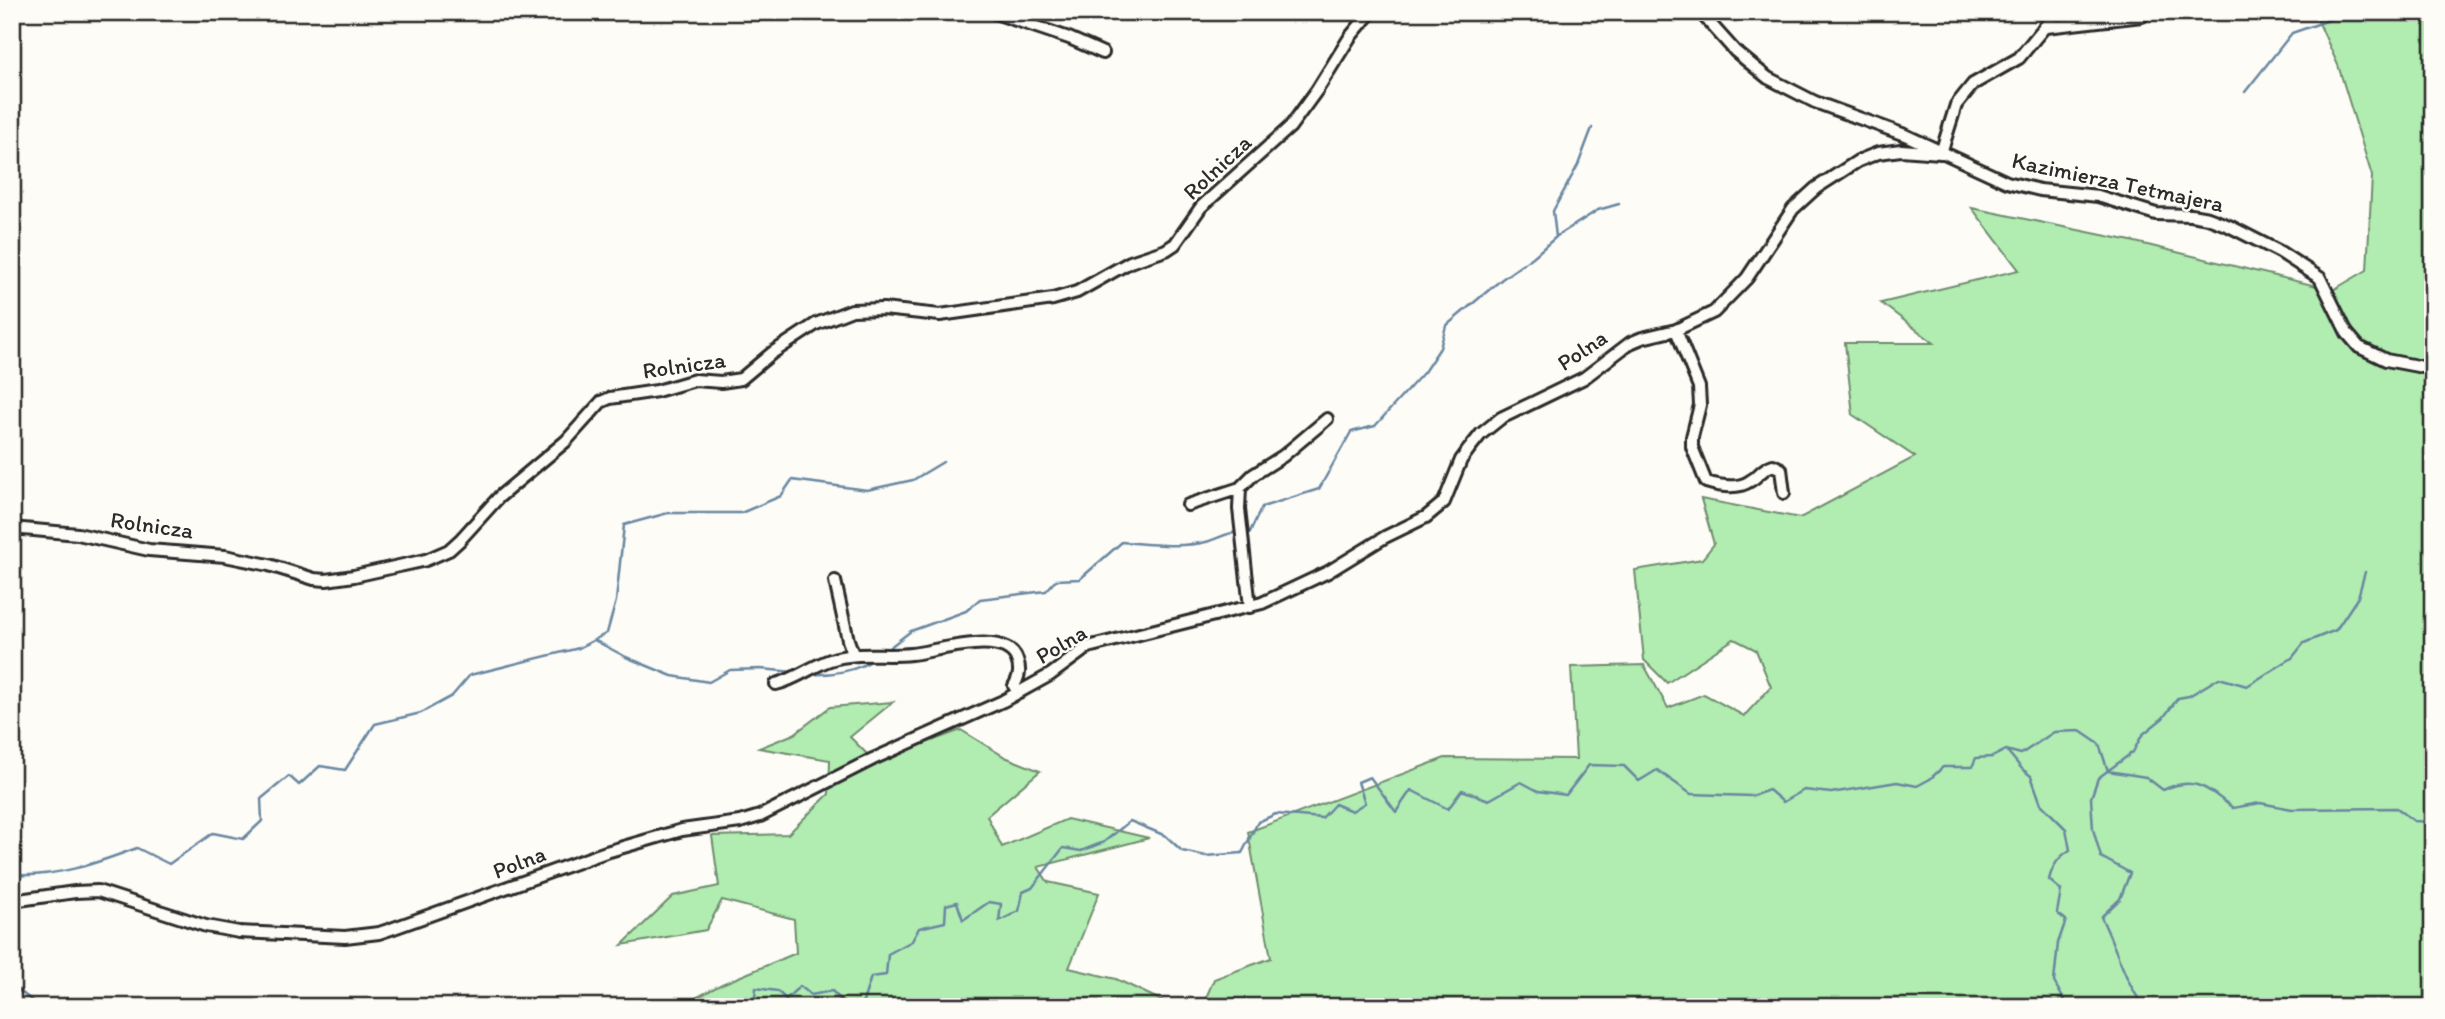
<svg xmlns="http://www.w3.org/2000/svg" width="2445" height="1019" viewBox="0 0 2445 1019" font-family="Itim,sans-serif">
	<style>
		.green { fill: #b1ecb1; stroke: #6e8c6e; stroke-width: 2 }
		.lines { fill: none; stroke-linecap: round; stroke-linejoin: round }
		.stream { stroke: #6987a0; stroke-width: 2.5 }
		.street-casing { stroke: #2b2b2b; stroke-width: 16 }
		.street { stroke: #fdfcf7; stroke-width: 10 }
		.labels { text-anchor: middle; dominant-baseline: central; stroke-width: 5; stroke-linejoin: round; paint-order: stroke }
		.street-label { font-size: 23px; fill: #2b2b2b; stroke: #fdfcf7 }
	</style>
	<rect width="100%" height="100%" fill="#fdfcf7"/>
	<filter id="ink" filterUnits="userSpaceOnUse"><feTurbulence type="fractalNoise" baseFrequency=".0143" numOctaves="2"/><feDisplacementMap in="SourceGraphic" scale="14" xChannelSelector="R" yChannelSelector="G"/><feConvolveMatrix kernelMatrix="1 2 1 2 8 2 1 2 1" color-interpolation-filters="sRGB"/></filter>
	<g filter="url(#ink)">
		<path class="green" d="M2314,12h119v995h-1231l12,-28 57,-21 -23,-126 197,-74 131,1 -5,-92 73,-2 24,43 36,-14 40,22 27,-29 -15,-37 -22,-11 -67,44 -23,-23 -9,-90 67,-11 12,-15 -13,-45 99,19 115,-61 -62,-42 -8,-72h89l-53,-40 138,-33 -47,-62 159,33 202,49 34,-20 5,-94 -34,-111z
			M893,702l-43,35 25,25 86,-32 44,27 35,14 -53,45 15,31 65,-28 82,19 -111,29 10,15 51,11 -30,75 47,11 59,28h-496l43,-23 74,-31 -2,-34 -72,-19 -16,30 -84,15 51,-49 46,-10 -7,-50 76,-2 41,-40 1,-34 -71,-12 35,-14 36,-27z"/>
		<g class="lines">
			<path class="stream" d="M2245,92l47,-59 60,-21
				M1557,236l41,-26 21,-6
				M1245,532h5l12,-25 57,-18 32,-57 24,-6 49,-54 16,-24 6,-22 56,-47 31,-22 23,-20 -3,-26 25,-46 14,-37
				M594,640l32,17 46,19 37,6 21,-12 31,-1 33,3
				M885,651l26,-20 55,-20 14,-12 66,-8 10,-11 24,-1 42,-37c27,2 58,6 84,0 12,-3 19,-9 32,-10
				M811,674c21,1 46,-3 63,-15
				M2008,752l14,17 9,7 10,28 25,25 4,21c-12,7 -18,16 -21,30l12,10 -4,23 9,7 -8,23 -4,39 14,25
				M12,873l3,2c43,2 82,-12 122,-27l32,16 44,-31 30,6 19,-18 -1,-22 28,-23 10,9 21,-19 25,4 30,-46 46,-11 31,-17 18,-21 109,-27 28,-15 9,-32 8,-76 44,-12h73l40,-17 11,-16 75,10 46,-10 30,-18
				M12,985l28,22
				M754,1007l2,-19 21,3 9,8 14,-13 11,9 21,-4 16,16 14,-2 9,-28 15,-2 2,-21 24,-13 7,-13 26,-6 1,-17 11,-3 6,18 26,-18 12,2 -2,17 20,-10 4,-19 9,-4 31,-40 18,3 23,-9 26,-21 36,15 16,15 24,5 36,-3 16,-31 18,-8 46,4 13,-14 17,7 13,-8 -7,-21 12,-5 26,35 15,-22 37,19 14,-19 27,10 32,-18 17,9 28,4 23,-30 35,1 15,15 18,-11 34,24 61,2 17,-6 14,12 21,-12 27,3 66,-11 20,4 13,-7 13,-12h29l4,-9 16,-1 14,-7 15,4 33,-22 26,-1 19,13 9,27 38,6 17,13c32,-15 45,-1 70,18l27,-5 32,6 105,-1 17,13 19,1
				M2144,1007c-20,-27 -28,-60 -43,-90l19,-18 10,-26 -29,-16 -8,-28 -2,-31 7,-20 35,-26 9,-17 21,-17 15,-20 11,-2 30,-18 28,8 45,-28 12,-15 32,-13 22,-33 7,-25
				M2168,1007l8,-3 9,3"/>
			<g class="street-casing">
				<path id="street" d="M992,12l77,26 34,15
					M1700,12l35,39 33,27 47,24 90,33 102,47 33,8 58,6 58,18 35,1 17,3 21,8 51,26 40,26 27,55 12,14 27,13 47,9
					M2046,27l96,-11
					M1941,153l15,-48 17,-21 46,-26 38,-46
					M1676,330l23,57 1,18 -8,32v10l14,35c13,4 31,8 44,-1 11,-6 9,-11 23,-16l8,4 3,24
					M1240,488l-1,21 11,98
					M1188,505l52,-17 13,-13 30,-19 44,-37
					M12,528l66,6 71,16 76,6 44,9 45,14 12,1 28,-4 72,-16 23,-10 11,-10 39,-43 67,-56 35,-39 9,-4 47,-7 38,-11 26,2 20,-3 31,-26 44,-29 36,-14 31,-1 57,6 113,-16 24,-7 53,-30 36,-12 9,-6 26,-37 89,-80 27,-37 33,-53 21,-25
					M835,581l13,59 5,14
					M776,684c19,-4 36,-18 54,-24 27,-9 54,-3 81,-6 24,-2 95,-26 106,6 4,10 2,17 -3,26l5,7
					M12,901l63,-9 23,-1 108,35 33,6 106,5 34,-4 12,-4 215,-77 76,-22 58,-8 20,-6 113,-57 130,-58 47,-26 38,-28 174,-44 66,-31 57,-35 41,-20 18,-15 17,-42 8,-11 12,-15 20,-16 83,-40 46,-35 12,-5 34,-8 38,-18 33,-34 46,-69 23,-21 42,-27 20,-8 23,-3 40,3"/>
			</g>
			<use href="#street" class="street"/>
		</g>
	</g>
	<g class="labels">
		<g class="street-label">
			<text transform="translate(1217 167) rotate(-43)">Rolnicza</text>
			<text transform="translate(2118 182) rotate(12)">Kazimierza Tetmajera</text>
			<text transform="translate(1582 350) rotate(-34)">Polna</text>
			<text transform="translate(684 365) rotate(-8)">Rolnicza</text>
			<text transform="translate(152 525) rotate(8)">Rolnicza</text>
			<text transform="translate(1061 644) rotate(-31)">Polna</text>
			<text transform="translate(519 862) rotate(-21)">Polna</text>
		</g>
	</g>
	<rect width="2445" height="1019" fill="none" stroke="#fdfcf7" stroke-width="42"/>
	<rect x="21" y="21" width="2403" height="977" fill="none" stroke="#2b2b2b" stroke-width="2.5" filter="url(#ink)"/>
</svg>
